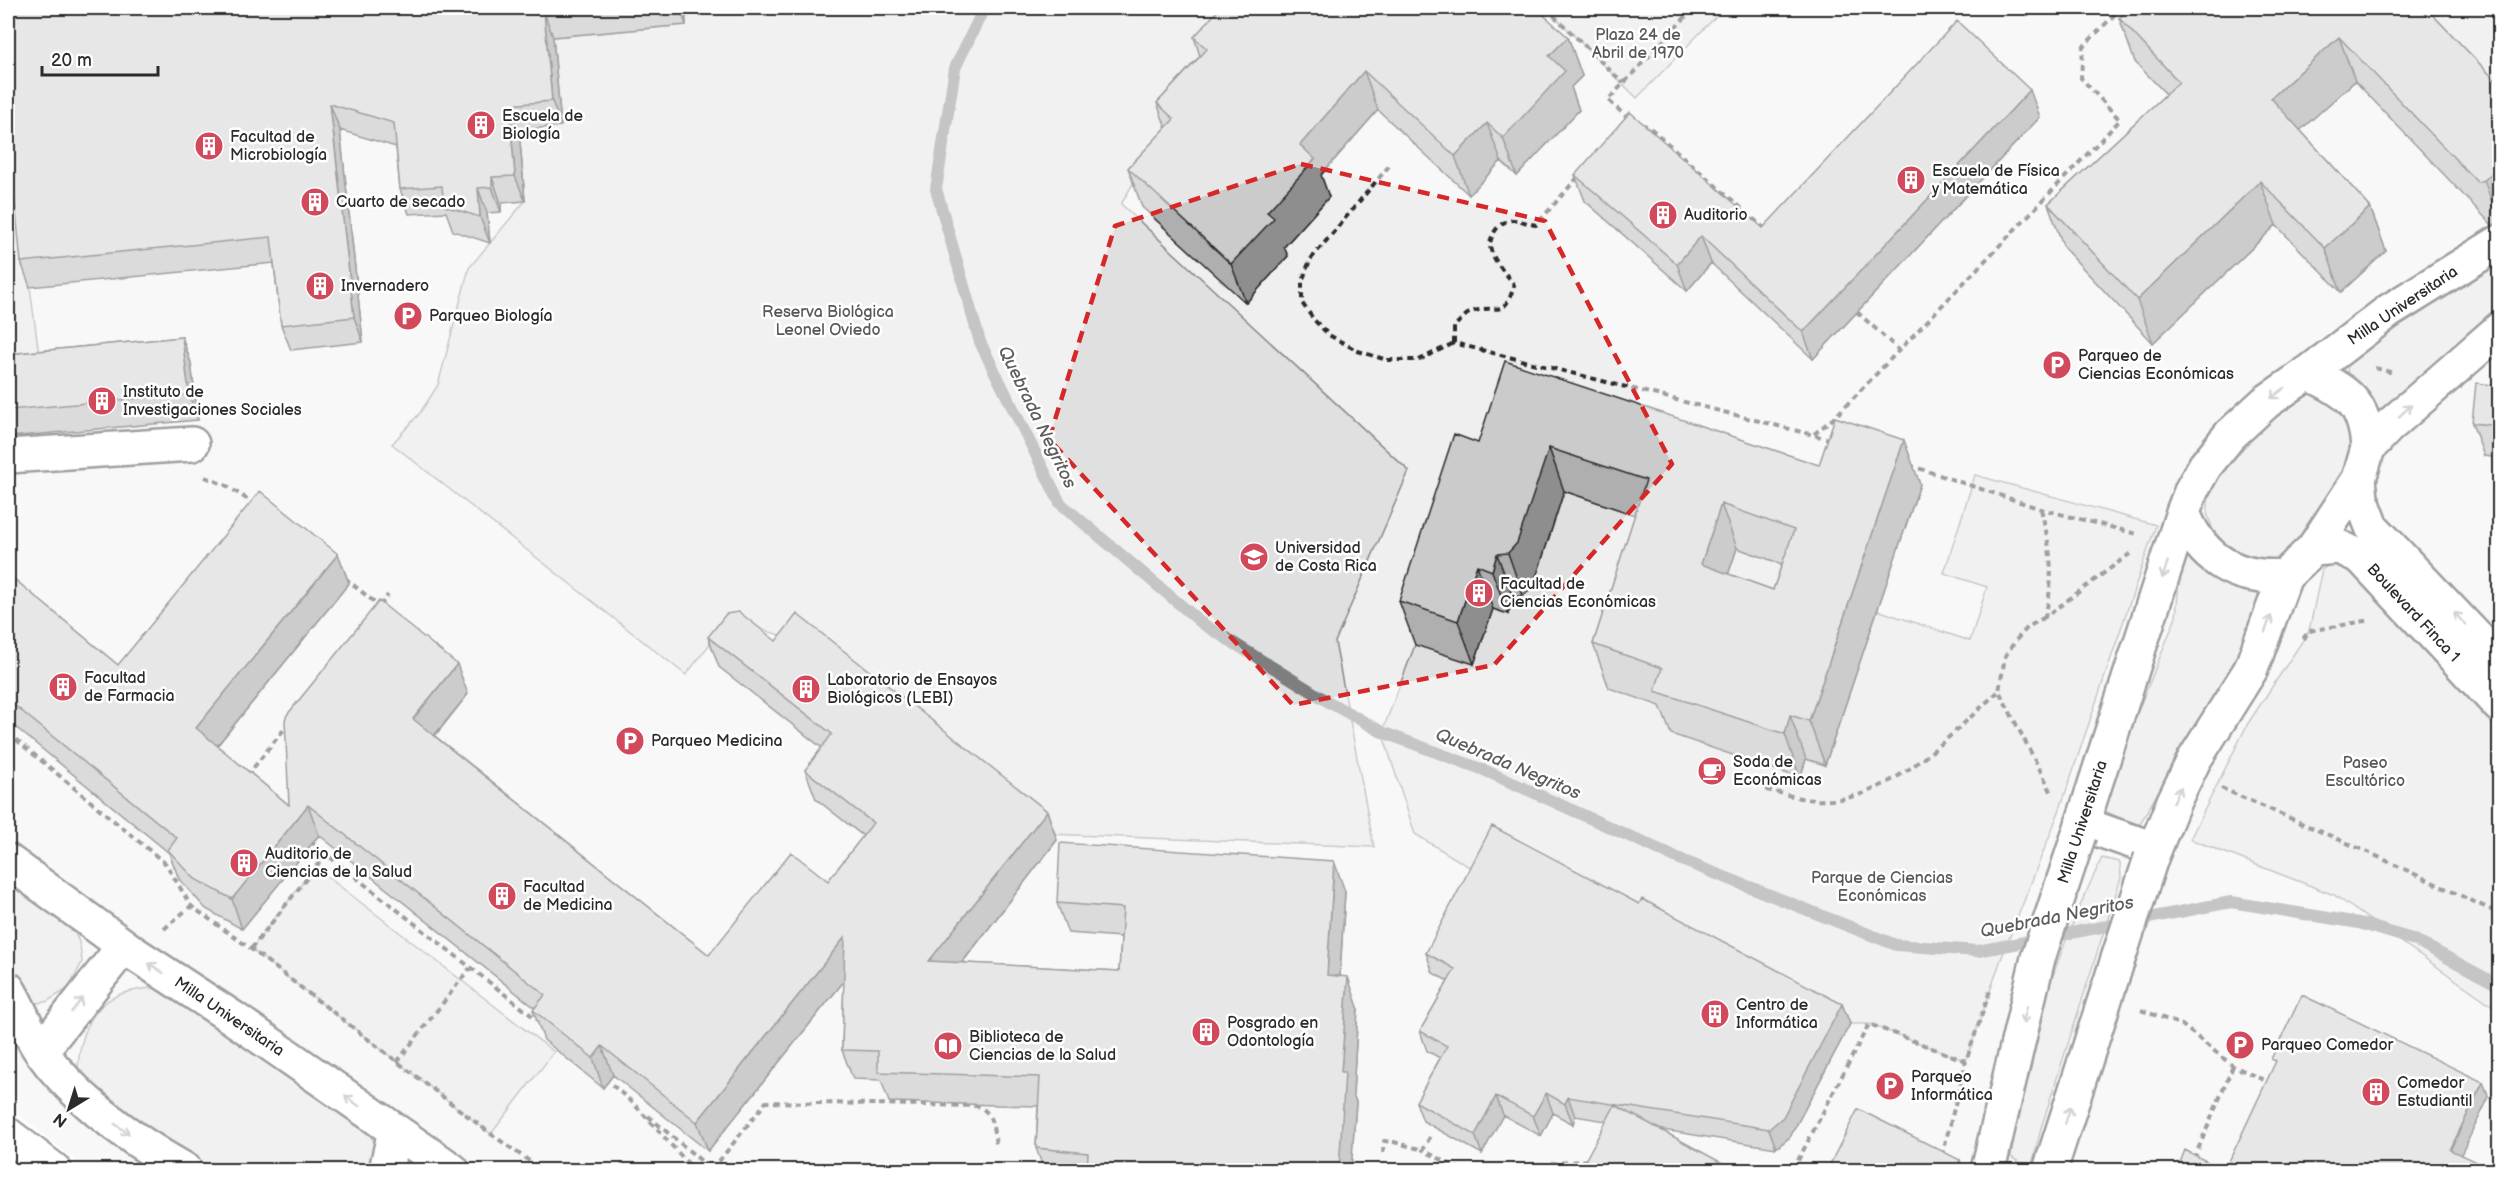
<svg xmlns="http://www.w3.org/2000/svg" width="2507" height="1178" viewBox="0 0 2507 1178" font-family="'Balsamiq Sans',sans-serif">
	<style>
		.built { fill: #efefef }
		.green { fill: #e0e0e0; stroke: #868686; stroke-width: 1.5 }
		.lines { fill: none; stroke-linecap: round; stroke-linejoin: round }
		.stream { stroke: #7e7e7e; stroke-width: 12 }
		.minor-casing { stroke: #2b2b2b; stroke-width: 38 }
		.path { stroke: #2b2b2b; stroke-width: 4; stroke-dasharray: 6 4.5; stroke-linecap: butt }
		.minor { stroke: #fff; stroke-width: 33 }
		.minor-bridge-casing { stroke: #2b2b2b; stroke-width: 38; stroke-linecap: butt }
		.minor-bridge { stroke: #fff; stroke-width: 33 }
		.wall { fill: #afafaf; stroke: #2b2b2b; stroke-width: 1.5; fill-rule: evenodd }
		.shaded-wall { fill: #8e8e8e; stroke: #2b2b2b; stroke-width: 1.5 }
		.building { fill: #cbcbcb; stroke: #2b2b2b; stroke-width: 1.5; fill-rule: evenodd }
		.oneway { stroke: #a0a0a0 }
		.marked { fill: none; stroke: #d62828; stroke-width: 4.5; stroke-dasharray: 12 8; stroke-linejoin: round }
		.labels { text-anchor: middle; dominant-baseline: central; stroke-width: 5; stroke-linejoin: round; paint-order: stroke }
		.park-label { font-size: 16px; fill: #585858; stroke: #fff }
		.poi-label { font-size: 16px; fill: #2b2b2b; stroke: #fff; text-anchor: start }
		.street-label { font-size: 16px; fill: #2b2b2b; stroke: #fff }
		.water-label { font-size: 18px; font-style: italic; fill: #5c5c5c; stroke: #fff }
	</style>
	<rect width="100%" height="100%" fill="#fff"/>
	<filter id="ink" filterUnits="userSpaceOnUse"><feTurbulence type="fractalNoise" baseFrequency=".0167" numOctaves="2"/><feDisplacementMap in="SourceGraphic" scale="12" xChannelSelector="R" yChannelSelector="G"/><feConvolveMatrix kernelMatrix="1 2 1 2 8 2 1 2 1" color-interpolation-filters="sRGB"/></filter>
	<g filter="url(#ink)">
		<path class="built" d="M8,8h2491v1162h-2412l-79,-64z"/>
		<path class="green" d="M685,8h536l10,8 -110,188 288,267 -74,171 39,205 -325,-13 -241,-190 -79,-25 -43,56 -294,-231 28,-31 18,-28 31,-117 56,-67 -6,-71 34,-93 133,-12z
			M1546,8h178l-87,90z
			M2401,8h98v103z
			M8,69l22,218 12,91 -34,4z
			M2499,262v43l-121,109c-11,-12 -32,-32 -31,-49l21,-18z
			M2304,390l32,3 18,51 -11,42 -41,64 -34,15 -33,-10 -22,-25 -6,-17 3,-24 12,-23 28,-35z
			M1975,475l181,50 -96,284 -60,153 -34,99 -97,-37h-19l-366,-148 -69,-42 -33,-102 33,-87 78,-36 15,5 23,-134 131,44 16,188 122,66 6,-19 19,5 52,-154 93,31 17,-54 -43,-14z
			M1737,548l73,25 -21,60 -72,-25z
			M2189,553l76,33 -19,55 -108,186 -35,-17 6,-27 67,-166 4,-47z
			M2332,564l19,8 25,23 123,136v279l-165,-115 -144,-56 57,-114 62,-94 13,-62z
			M2102,858l18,4 1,16 -80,250 -9,37 -13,-3 -8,-5c10,-105 46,-205 91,-299z
			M315,867l239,185 -63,82 -240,-185z
			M8,879l64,46 8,20 2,17 -13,26 -23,14 -12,1 -12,-6 -14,-26z
			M158,987l199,132 17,22 -3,29h-155l-64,-36 -58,-47 -16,-18c1,-27 11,-61 38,-73 12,-6 28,-7 42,-9z"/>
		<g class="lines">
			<path class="stream" d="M984,8l-29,60 -19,121 44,153 80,161 143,121 124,77 55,31 102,38 200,91 212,84 82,6 253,-49 128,21 56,17 85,46"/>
			<g class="minor-casing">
				<path id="minor" d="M2308,373c39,18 57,29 60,75
					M8,456l184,-12
					M2359,479l2,19 11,29 128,135
					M2183,512c17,47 53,68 102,64
					M2313,549l26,-2 22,10 139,149
					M2082,824l72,25
					M2079,834l104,-322 9,-23 13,-23 25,-31 36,-33 42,-29 81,-62 111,-69
					M2151,858l23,-57 20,-41 57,-91 34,-93 28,-27 46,-70 9,-31 20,-21 112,-98
					M8,861l127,93 98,64 219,152
					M8,989c12,19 19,42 32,61 36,51 92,90 145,120
					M41,1051l83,-105
					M8,1135l46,35
					M386,1170l9,-39
					M1988,1170l50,-212
					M2050,1170l67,-208"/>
			</g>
			<path class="path" d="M1546,8l77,75
				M1629,119l-21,-19 86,-92
				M1641,124l8,3 116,102
				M1389,166l-79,94 -8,22v21l12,17 15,15 29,16 29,9h32l35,-17
				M1578,177l-42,48c-7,-1 -16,-5 -23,-5 -14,0 -26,18 -22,30 4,14 16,24 23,35 -10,37 -18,17 -42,27 -7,2 -13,10 -18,15v16l379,97
				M1857,312l42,38
				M2375,368l19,5
				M1814,434l21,-17 285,-297 -39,-42 2,-31 36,-37 -2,-2
				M1909,465l132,44 96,25
				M205,477l22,9 26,17
				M2041,509c10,42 14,65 4,108l86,-64
				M345,578l34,28
				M380,606l8,-11
				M2045,617l-17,10 -13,14 -10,16 -6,34 54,104
				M2303,639l6,-8 62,-11
				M8,733l158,131 25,42 60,43 240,185 51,36
				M247,776l42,-53
				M2221,788l151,66 128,60
				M1766,790c16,3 33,9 49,10 73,6 134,-65 184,-109
				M310,841l16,13
				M164,929l27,-23
				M251,949l75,-95 214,168
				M2141,1010l41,15 51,41 35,16
				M397,1062l73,-94
				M604,1078l30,26 60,66
				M648,1116l64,54 54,-68 211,4c16,5 16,23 19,38
				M1430,1137l-7,13 38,20
				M1383,1153l1,-12 10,1 29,8
				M1942,1156l24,-95
				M2194,1159l39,-93
				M1488,1170l102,-10
				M1793,1170l76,-146 97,37 25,-73"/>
			<use href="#minor" class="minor"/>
			<g class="minor-bridge-casing">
				<path id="minor-bridge" d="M2038,958l41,-124
					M2117,962l34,-104"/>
			</g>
			<use href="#minor-bridge" class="minor-bridge"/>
		</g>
		<path class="wall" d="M8,8h677l1,17 -133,12 8,89 -42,4 6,71 -24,2v9l-14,1 3,30 -37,-12 -7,-19 -37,2 -9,-25 -4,-42 -56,-17 23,212 -72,8 -10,-25 -7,-62 -244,24 -9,-25z
			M2426,8l73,76v139l-7,2 -137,-144 -55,49 70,77 16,44 -45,41 -65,-67 -123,118 -89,-95 -16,-44 118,-110 -31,-32 -16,-44z
			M1194,37h374l14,39 -11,11 8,23 -62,66 -16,-15 -32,34 -91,-85 -57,65 8,22 -45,50 4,9 -42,47 -104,-96 -14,-39 38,-40 -9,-25 43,-47z
			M2040,117l-227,242 -102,-96 -24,28 -102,-90 -10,-26 188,53z
			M182,337l9,26 7,57 -190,17v-83z
			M2499,379v112v-33l-15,-2 -12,-33 21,-38z
			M1478,443l341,22 101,19 -95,281 -19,-6 -6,19 -129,-44 -11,-28 -51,-18 -16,-44 42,-129 -71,-24 -31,96 -10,9 -10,1 -5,17 -15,-5 -19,55 -59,-19 -16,-44zM1737,548l45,16 -9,26 -45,-16z
			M338,554l11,29 -132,163 72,59 179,-111 -33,42 274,219 119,-74 35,-45 -47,-37 -11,-29 17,-22 -103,-81 -11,-30 68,4 271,170 10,29 -95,123 157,8 2,-34 -53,-4 -11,-30 288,-12 -5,85 18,31 -5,87 3,8 -5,68h-307l-8,-22 2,-42 -149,-4 -8,-22 -28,-1 -11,-29 2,-69 -136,170 -95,-76 -10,13 -59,-48 -11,-30 2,-2 -216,-173 -77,94 -36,-20 -27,-30 -10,-26 -161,-132v-147l110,91z
			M1639,904l203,100 8,20 -60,113 -14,11 -201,-32 -2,8 -20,-11 -12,23 -38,-21 -21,39 -59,-33 -7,-19 24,-44 -13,-7 -7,-20 28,-50 -15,-8 -7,-20z"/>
		<path class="shaded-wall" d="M680,8h5l1,17z
			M544,12l9,25 8,89 -9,-25z
			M1568,37l14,39 -11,11 8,23 -62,66 -14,-38 46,-82z
			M2339,37l16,44 -68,61 -16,-44z
			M1364,71l14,39 -57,65 8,22 -45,50 4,9 -42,47 -15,-39 36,-52 33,-67z
			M2030,90l10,27 -227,242 -10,-27z
			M330,104l10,26 23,212 -9,-25z
			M509,105l10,25 6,71 -10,-25z
			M1487,123l14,38 -32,34 -14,-39z
			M2499,166v56l-15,-42z
			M492,177l9,26v9l-9,-25z
			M2260,181l16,44 -123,118 -16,-43z
			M478,188l9,25 3,30 -10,-26z
			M2370,207l16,44 -45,41 -16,-44z
			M1701,236l10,27 -24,28 -10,-27z
			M182,337l9,26 7,57 -9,-26z
			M1904,440l16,44 -95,281 -16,-44z
			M1549,448l15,43 -31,96 -10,9 -15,-43z
			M1721,504l16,44 -20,60 -16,-44z
			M338,554l11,29 -142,175 -11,-30z
			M1497,554l16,43 -5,17 -16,-43z
			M1477,565l16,44 -19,55 -16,-43z
			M457,664l11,30 -44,54 -11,-29z
			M1790,715l16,44 -6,19 -15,-44z
			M308,805l11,30 -77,94 -10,-30z
			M1047,811l10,29 -117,151 -11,-30z
			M1334,861l11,30 -7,114 -11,-30z
			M845,937l11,29 -148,185 -11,-29z
			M1348,977l10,30 -5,87 3,8 -5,68h-12l2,-98z
			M1842,1004l8,20 -60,113 -14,11 -7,-19z
			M602,1046l11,29 -10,13 -10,-30z
			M2483,1082l6,15 -33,68 -6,-15z
			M1546,1093l7,20 -12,23 -8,-20z
			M1496,1096l7,19 -21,39 -7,-19z
			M1568,1097l7,19 -2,8 -8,-20z
			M1960,1160l4,10h-9z"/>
		<path class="building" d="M8,8h582l-46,4 8,89 -43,4 6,71 -23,1v10l-14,1 2,29 -36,-11 -2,-20 -42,3 -6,-66 -64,-19 24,213 -73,8 -10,-88 -250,25 -13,-130z
			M1220,8h316l32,29 -19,19 16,15 -62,67 -16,-15 -32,33 -91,-85 -64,74 15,14 -48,53 7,6 -43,46 -103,-96 46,-49 -17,-16 50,-54 -13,-12z
			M2131,8h295l73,76v82l-15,14 -7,2 -138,-145 -68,61 99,109 -45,41 -65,-67 -123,119 -89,-96 131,-122 -60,-64z
			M1957,21l73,69 -227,242 -102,-96 -24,28 -102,-89 55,-63 133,116z
			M182,337l7,57 -181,16v-56z
			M1505,361l314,104 16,-48 69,23 -95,281 -19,-6 -5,19 -130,-43 7,-23 -69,-24 53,-164 -97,-32 -32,95 -9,10 -11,1 -5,17 -15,-6 -19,56 -59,-20 55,-167 24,9zM1721,504l73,26 -21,60 -72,-26z
			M2499,379v110v-63l-27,-3 4,-40 17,2z
			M260,491l78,63 -142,174 93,77 -4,-85 2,-5 92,-114 78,63 -44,55 296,236 82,-103 37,29 45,-58 -68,-53 27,-36 -124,-97 18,-23 13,-2 37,29 21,-27 250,197 -118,150 190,10 4,-63 -66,-5 3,-60 274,18 -7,114 21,2 -7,95h4l-6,98h-252l1,-17 -52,-5 4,-71 -162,-5v-21l-36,-1 3,-113 -148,185 -95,-76 -9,12 -60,-48 12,-15 -237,-190 -76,94 -37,-20 -27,-29 9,-12 -169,-138v-126l110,91z
			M1492,826l147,78 3,-5 200,105 -59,113 -14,12 -201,-32 -3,7 -19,-11 -13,23 -37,-20 -21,39 -59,-33 31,-56 -27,-15 35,-62 -29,-16z
			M2302,995l181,87 -33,68 37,17 -2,3h-260l51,-109 -5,-2z
			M1615,1105l120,65h-155z
			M1858,1109l102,51 -5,10h-128z
			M2185,1150l38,20h-46z"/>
		<defs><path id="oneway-shaft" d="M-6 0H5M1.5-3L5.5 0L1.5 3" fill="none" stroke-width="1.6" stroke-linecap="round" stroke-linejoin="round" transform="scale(1.5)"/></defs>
		<g class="oneway">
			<use href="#oneway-shaft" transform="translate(2278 393) rotate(143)"/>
			<use href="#oneway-shaft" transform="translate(2405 411) rotate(-42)"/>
			<use href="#oneway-shaft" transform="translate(2165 570) rotate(108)"/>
			<use href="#oneway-shaft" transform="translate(2460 619) rotate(-133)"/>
			<use href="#oneway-shaft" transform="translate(2268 624) rotate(-70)"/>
			<use href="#oneway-shaft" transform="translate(2177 795) rotate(-64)"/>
			<use href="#oneway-shaft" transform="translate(156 968) rotate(-147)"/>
			<use href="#oneway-shaft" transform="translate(77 1005) rotate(-52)"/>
			<use href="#oneway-shaft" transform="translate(2025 1015) rotate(103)"/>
			<use href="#oneway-shaft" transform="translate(352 1101) rotate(-145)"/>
			<use href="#oneway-shaft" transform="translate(2068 1115) rotate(-72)"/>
			<use href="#oneway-shaft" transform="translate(122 1129) rotate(36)"/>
		</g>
	</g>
	<path d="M0 0H2507V1178H0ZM1301,164l244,57 127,243 -178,201 -201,40 -244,-266 66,-213z" fill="#fff" fill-opacity=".55" fill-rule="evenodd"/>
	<path class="marked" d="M1301,164l244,57 127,243 -178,201 -201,40 -244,-266 66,-213z"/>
	<defs>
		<g id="building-disc" transform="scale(1.5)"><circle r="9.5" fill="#d1495b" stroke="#fff"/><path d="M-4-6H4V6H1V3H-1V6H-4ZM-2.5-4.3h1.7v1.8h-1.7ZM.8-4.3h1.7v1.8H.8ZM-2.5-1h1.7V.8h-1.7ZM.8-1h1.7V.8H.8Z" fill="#fff"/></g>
		<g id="parking-disc" transform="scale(1.5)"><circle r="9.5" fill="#d1495b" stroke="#fff"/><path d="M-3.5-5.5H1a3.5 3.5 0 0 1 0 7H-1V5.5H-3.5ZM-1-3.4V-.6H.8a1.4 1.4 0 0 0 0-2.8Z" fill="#fff"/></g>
		<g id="university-disc" transform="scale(1.5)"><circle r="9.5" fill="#d1495b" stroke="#fff"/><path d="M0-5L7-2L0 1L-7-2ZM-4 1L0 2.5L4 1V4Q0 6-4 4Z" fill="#fff"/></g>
		<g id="cafe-disc" transform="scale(1.5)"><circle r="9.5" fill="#d1495b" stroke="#fff"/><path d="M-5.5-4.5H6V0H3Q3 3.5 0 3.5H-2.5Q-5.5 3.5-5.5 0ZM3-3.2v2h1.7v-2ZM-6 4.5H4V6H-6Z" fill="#fff"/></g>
		<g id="library-disc" transform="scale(1.5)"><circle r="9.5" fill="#d1495b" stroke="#fff"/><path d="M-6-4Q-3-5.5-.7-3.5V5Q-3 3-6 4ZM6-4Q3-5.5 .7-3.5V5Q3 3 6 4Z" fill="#fff"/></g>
	</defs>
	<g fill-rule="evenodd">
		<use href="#building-disc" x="481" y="125"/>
		<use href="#building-disc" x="209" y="146"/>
		<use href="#building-disc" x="1911" y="180"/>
		<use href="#building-disc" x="315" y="202"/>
		<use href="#building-disc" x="1663" y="215"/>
		<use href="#building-disc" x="320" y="286"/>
		<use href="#parking-disc" x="408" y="316"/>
		<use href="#parking-disc" x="2057" y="365"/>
		<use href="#building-disc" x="102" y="401"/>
		<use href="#university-disc" x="1254" y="557"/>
		<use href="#building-disc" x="1479" y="593"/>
		<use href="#building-disc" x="63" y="687"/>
		<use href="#building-disc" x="806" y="689"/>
		<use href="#parking-disc" x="630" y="741"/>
		<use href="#cafe-disc" x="1712" y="771"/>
		<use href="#building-disc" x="244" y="863"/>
		<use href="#building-disc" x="502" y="896"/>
		<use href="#building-disc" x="1715" y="1014"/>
		<use href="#building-disc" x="1206" y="1032"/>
		<use href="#parking-disc" x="2240" y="1045"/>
		<use href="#library-disc" x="948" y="1046"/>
		<use href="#parking-disc" x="1890" y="1086"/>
		<use href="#building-disc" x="2376" y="1092"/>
	</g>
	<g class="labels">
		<g class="park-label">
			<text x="1638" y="35">Plaza 24 de<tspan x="1638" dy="18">Abril de 1970</tspan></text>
			<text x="828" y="312">Reserva Biológica<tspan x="828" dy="18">Leonel Oviedo</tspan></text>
			<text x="2365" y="763">Paseo<tspan x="2365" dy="18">Escultórico</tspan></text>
			<text x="1882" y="878">Parque de Ciencias<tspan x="1882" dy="18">Económicas</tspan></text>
		</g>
		<g class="poi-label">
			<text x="502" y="116">Escuela de<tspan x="502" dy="18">Biología</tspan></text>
			<text x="230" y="137">Facultad de<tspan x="230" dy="18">Microbiología</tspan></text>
			<text x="1932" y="171">Escuela de Física<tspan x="1932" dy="18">y Matemática</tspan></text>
			<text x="336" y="202">Cuarto de secado</text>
			<text x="1684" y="215">Auditorio</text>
			<text x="341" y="286">Invernadero</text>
			<text x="429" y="316">Parqueo Biología</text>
			<text x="2078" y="356">Parqueo de<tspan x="2078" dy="18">Ciencias Económicas</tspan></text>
			<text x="123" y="392">Instituto de<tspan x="123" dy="18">Investigaciones Sociales</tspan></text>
			<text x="1275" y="548">Universidad<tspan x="1275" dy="18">de Costa Rica</tspan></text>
			<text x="1500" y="584">Facultad de<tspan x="1500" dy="18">Ciencias Económicas</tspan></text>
			<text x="84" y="678">Facultad<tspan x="84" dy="18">de Farmacia</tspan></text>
			<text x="827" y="680">Laboratorio de Ensayos<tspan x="827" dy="18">Biológicos (LEBI)</tspan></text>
			<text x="651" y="741">Parqueo Medicina</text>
			<text x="1733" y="762">Soda de<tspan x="1733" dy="18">Económicas</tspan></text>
			<text x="265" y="854">Auditorio de<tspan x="265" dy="18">Ciencias de la Salud</tspan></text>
			<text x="523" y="887">Facultad<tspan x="523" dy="18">de Medicina</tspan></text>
			<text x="1736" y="1005">Centro de<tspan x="1736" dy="18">Informática</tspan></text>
			<text x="1227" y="1023">Posgrado en<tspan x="1227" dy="18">Odontología</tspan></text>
			<text x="969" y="1037">Biblioteca de<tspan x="969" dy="18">Ciencias de la Salud</tspan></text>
			<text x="2261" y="1045">Parqueo Comedor</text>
			<text x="1911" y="1077">Parqueo<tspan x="1911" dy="18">Informática</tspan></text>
			<text x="2397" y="1083">Comedor<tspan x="2397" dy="18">Estudiantil</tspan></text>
		</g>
		<g class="street-label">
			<text transform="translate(2403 306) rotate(-34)">Milla Universitaria</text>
			<text transform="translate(2413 613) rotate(47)">Boulevard Finca 1</text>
			<text transform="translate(2083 822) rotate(-72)">Milla Universitaria</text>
			<text transform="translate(229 1017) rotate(34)">Milla Universitaria</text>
		</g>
		<g class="water-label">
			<text transform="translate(1037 417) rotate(64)">Quebrada Negritos</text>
			<text transform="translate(1508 764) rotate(23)">Quebrada Negritos</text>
			<text transform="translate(2057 917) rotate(-11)">Quebrada Negritos</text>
		</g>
	</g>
	<rect width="2507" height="1178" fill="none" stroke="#fff" stroke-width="30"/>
	<rect x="15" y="15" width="2477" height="1148" fill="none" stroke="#2b2b2b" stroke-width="2" filter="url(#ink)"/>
	<g transform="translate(69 1109) rotate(218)" stroke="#ffffff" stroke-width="4.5" paint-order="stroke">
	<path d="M0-4.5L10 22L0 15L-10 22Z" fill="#2b2b2b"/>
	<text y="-9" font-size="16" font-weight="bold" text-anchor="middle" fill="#2b2b2b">N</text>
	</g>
	<path d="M42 66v9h116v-9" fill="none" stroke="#2b2b2b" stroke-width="3"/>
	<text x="51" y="66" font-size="18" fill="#2b2b2b" stroke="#ffffff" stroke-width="4.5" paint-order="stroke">20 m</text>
</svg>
